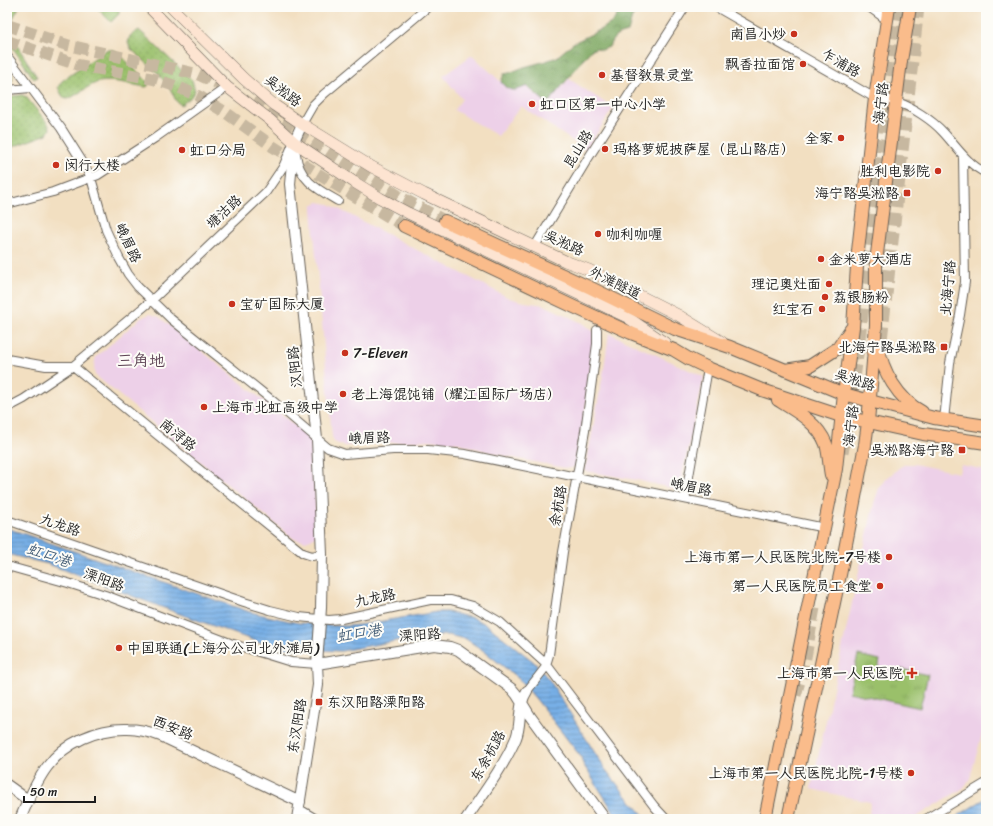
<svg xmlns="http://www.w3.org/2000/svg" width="993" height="826" viewBox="0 0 993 826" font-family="Sriracha,'LXGW WenKai TC',sans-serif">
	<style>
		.built { fill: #edd0e8 }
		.grass { fill: url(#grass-dots); stroke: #5b6e44 }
		.forest { fill: url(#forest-crowns); stroke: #4c613e }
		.park { fill: url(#park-tufts); stroke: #5b6e44 }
		.water { fill: url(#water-rules); stroke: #4a6681 }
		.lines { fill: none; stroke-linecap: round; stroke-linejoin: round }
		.primary-tunnel { stroke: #c7b8a0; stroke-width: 12; stroke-dasharray: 12 6; stroke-linecap: butt }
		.trunk-tunnel { stroke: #c7b8a0; stroke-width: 13; stroke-dasharray: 13 6; stroke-linecap: butt }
		.minor-casing { stroke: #676056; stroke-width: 10 }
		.tertiary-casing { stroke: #676056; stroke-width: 12 }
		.secondary-casing { stroke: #676056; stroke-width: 12 }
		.primary-casing { stroke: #676056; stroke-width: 14 }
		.minor { stroke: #fff; stroke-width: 8 }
		.tertiary { stroke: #fff; stroke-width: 10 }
		.secondary { stroke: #fde4d1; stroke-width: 11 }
		.primary { stroke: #fabc8b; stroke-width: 12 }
		.poi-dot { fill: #c8321e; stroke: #fdfcf7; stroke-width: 1.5 }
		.labels { text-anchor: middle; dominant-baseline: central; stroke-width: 4; stroke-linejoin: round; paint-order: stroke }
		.poi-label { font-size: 14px; fill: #1c1c1c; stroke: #fdfcf7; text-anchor: start }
		.street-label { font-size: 14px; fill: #1c1c1c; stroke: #fdfcf7 }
		.water-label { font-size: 15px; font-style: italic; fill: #455e77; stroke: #fdfcf7 }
		.quarter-label { font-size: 16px; fill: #5f4556; stroke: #fdfcf7 }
	</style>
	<defs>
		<pattern id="grass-dots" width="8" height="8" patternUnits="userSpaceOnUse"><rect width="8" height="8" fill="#9ac06b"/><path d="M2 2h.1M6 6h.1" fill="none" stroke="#84a45c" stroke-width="1.8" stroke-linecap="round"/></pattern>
		<pattern id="forest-crowns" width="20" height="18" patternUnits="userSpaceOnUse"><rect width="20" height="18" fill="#7ba65f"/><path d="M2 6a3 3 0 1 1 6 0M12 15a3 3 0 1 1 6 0" fill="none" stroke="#64864e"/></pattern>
		<pattern id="park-tufts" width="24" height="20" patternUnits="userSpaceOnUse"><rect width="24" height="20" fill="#9ac06b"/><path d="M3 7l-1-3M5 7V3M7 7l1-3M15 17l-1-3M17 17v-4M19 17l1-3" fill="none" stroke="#84a45c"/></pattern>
		<pattern id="water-rules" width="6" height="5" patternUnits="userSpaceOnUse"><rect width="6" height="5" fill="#77afe6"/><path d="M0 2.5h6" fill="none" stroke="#618eba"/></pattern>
	</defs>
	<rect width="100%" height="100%" fill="#fdfcf7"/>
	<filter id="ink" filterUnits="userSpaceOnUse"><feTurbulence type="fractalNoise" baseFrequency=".025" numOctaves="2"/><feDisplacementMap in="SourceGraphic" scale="8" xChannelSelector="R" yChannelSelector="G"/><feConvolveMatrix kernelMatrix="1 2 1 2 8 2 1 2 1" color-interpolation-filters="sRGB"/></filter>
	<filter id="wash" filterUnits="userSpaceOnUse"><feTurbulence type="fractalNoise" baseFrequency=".012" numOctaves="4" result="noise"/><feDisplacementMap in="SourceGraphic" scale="16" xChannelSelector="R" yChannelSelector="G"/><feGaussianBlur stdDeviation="0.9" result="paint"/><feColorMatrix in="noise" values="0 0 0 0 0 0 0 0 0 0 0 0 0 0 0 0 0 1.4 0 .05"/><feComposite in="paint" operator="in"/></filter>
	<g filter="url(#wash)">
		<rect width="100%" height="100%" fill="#f2dfc1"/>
		<path class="built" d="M472,55l29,27 5,6 14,1 6,-3 10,9 13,7 20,-23 44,29 -27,42 -65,-44 -23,30 -44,-26 8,-11 -19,-23z
			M318,202l11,2 180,94 15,4 20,3 38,18 14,10 -18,131 -6,4h-7l-70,-14 -36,-11 -31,-3 -84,6 -10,-4 -2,-6 -20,-226 1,-5z
			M150,314l9,3 154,123 4,90 -1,5 -5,4 -6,2 -11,-2 -199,-164 -1,-9 2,-9 45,-39z
			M609,333l95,44 -25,113 -42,-10 -52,-9 19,-102z
			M906,464h8l45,9 2,-8 25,5v250l-16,58 -5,9 -52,32h-44l1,-17 -59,-13 63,-286 5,-15 6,-8 15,-13z"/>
		<path class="grass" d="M7,7h12l-10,19v7l28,44 -3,2 -27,-40z
			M96,7h23v7l-8,8z
			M139,30l53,50 3,11 -5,7 -9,7 -5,-4 -6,-13 -13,-16 -26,-23 -3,-6 2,-7z
			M106,50h7l3,1 32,31v4l-2,1c-14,-2 -32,-8 -47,-5 -7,1 -29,18 -32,17 -5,-1 -7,-8 -9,-12l4,-6z
			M7,67l5,7 1,6 -6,4z
			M22,95l4,2 23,28 1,4 -3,5 -40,15v-52z"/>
		<path class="forest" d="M621,7h18l-7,10 -4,15c-11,2 -15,5 -19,15l-7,3 -5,-2 -6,2 -42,52 -6,-2 -16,-14c-11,5 -18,7 -26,-4l3,-8 5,-1 15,-6 22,-6 11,-4 16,-14 23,-11 17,-10z"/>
		<path class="park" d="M858,655l22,5 -3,14 22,5 2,-10 27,6 -8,33 -71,-16z"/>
		<path class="water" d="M7,528l243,84 48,11 47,3 14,-1 78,-13h11l25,6 14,7 47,37 16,19 55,88 20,25 22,25h-27l-6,-7 -31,-48 -2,-7 -45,-58 -17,-20 -35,-28 -18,-12 -18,-4 -26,1 -81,15 -50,-2 -33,-7 -78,-28 -132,-50 -41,-10z
			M986,798v21h-33z"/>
	</g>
	<g filter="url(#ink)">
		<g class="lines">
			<path class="primary-tunnel" d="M7,25l60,20 130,29 31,14
				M7,41l71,24 76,14 24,8 22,10 25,15 47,34 132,80
				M253,101l76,51 73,46 43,23"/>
			<path class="trunk-tunnel" d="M879,358l39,-351
				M842,453l8,-43 51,-403
				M795,695l8,-27 11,-60"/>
			<g class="minor-casing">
				<path id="minor" d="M716,7l159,91c7,1 15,1 22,4 15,5 35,18 46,30 14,15 24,32 43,41
					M869,7l18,13
					M7,56l54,72 24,38 6,12 15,52 13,28 9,16 10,13 33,32 102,82 55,47 17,6 48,-4h35l37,4 360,74
					M7,90l24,-2
					M302,124l11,-19 11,-11 104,-87
					M296,154c3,26 21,35 42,47
					M7,204l46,-12 45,-17 57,-37 72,-51
					M535,246l52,-86 98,-153
					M7,359l39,7h27l116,95 114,92 9,3 10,-2
					M7,408l17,-9 49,-33 78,-65 115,-109 17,-25 9,-21
					M944,420l6,-57 10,-48 5,-33 -2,-126
					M685,499l23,-131
					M7,520l237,82 26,8 29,7 30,3 12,-1 89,-19h21l22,6 27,16 47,43 107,141 12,13
					M7,566l61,17 37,12 125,48 61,19 26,2
					M527,691l18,-23 4,-13 14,-103 22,-121 12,-87v-14
					M926,819l60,-36"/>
			</g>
			<g class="tertiary-casing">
				<path id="tertiary" d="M317,664l117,-19 16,2 8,3 54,39 5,6 13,21 75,103
					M7,785l21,15
					M299,810l15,9
					M20,819c8,-18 15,-36 27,-52 18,-25 51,-39 81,-38 12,0 22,3 33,7l139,66
					M297,819l21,-134 -1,-21 4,-56 1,-54 -5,-115 -27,-255 4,-42 8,-18
					M466,819c17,-25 38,-53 50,-81 6,-15 1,-32 11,-47"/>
			</g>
			<g class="secondary-casing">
				<path id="secondary" d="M149,7l78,80 43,33 24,22 60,40 26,16 28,15 219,104 38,26
					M171,7l73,72 30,26 28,19 70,43 52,27 141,67 24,9 89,45 44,27"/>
			</g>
			<g class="primary-casing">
				<path id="primary" d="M445,221l146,67 84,41 55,18 114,47 90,24 52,8
					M404,226l168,80 59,27 43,17 15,9 19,9 54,22 79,26 82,18 63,9
					M878,345c4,26 20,54 44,67
					M785,370l25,-4 28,-18 13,-19
					M778,400c18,11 40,23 48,44 3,10 3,21 5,31
					M765,819l71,-350 8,-75 9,-67 5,-76 17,-153 14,-91
					M788,819l53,-249 24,-125 3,-23 8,-97v-63l25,-201 9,-54"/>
			</g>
			<use href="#minor" class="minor"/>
			<use href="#tertiary" class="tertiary"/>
			<use href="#secondary" class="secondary"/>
			<use href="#primary" class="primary"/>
		</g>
	</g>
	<g class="poi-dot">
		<circle cx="794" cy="34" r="4"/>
		<circle cx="803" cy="64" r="4"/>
		<circle cx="602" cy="75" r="4"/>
		<circle cx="532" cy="104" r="4"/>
		<circle cx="841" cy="138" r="4"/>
		<circle cx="605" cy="149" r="4"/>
		<circle cx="182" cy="150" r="4"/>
		<circle cx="56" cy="165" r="4"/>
		<circle cx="938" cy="171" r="4"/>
		<rect x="903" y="189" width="8" height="8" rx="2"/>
		<circle cx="598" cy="234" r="4"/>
		<circle cx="821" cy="259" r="4"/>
		<circle cx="829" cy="284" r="4"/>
		<circle cx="825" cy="297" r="4"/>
		<circle cx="232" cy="304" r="4"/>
		<circle cx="822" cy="309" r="4"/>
		<rect x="940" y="343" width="8" height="8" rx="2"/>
		<circle cx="345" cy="353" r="4"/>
		<circle cx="343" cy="394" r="4"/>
		<circle cx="204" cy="407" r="4"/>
		<rect x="958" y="446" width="8" height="8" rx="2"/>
		<circle cx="889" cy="557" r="4"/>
		<circle cx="880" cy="586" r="4"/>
		<circle cx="119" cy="648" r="4"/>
		<path d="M910 667h4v4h4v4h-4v4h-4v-4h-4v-4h4z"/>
		<rect x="315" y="698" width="8" height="8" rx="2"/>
		<circle cx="911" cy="773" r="4"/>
	</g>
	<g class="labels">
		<g class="poi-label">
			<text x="786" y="34" text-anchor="end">南昌小炒</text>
			<text x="795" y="64" text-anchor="end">飘香拉面馆</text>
			<text x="610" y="75">基督教景灵堂</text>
			<text x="540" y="104">虹口区第一中心小学</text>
			<text x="833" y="138" text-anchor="end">全家</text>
			<text x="613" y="149">玛格萝妮披萨屋（昆山路店）</text>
			<text x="190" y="150">虹口分局</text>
			<text x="64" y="165">闵行大楼</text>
			<text x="930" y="171" text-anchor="end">胜利电影院</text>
			<text x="899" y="193" text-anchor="end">海宁路吴淞路</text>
			<text x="606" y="234">咖利咖喱</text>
			<text x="829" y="259">金米萝大酒店</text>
			<text x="821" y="284" text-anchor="end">理记奥灶面</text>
			<text x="833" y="297">荔银肠粉</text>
			<text x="240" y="304">宝矿国际大厦</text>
			<text x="814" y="309" text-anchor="end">红宝石</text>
			<text x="936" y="347" text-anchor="end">北海宁路吴淞路</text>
			<text x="353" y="353">7-Eleven</text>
			<text x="351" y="394">老上海馄饨铺（耀江国际广场店）</text>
			<text x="212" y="407">上海市北虹高级中学</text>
			<text x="954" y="450" text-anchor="end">吴淞路海宁路</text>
			<text x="881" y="557" text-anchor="end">上海市第一人民医院北院-7号楼</text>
			<text x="872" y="586" text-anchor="end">第一人民医院员工食堂</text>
			<text x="127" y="648">中国联通(上海分公司北外滩局)</text>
			<text x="903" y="673" text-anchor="end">上海市第一人民医院</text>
			<text x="327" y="702">东汉阳路溧阳路</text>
			<text x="903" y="773" text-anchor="end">上海市第一人民医院北院-1号楼</text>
		</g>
		<g class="street-label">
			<text transform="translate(841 63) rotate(30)">乍浦路</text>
			<text transform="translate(283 91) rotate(38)">吴淞路</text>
			<text transform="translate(881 103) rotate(-83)">海宁路</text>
			<text transform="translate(578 149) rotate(-58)">昆山路</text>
			<text transform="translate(224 212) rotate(-43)">塘沽路</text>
			<text transform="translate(128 243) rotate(65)">峨眉路</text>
			<text transform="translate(564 243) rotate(25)">吴淞路</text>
			<text transform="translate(615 283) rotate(26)">外滩隧道</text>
			<text transform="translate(948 288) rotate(-85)">北海宁路</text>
			<text transform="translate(295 367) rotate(-96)">汉阳路</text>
			<text transform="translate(855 380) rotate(18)">吴淞路</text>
			<text transform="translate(851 426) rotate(-83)">海宁路</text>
			<text transform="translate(178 435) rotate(39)">南浔路</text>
			<text transform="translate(369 438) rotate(-2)">峨眉路</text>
			<text transform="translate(691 487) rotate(12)">峨眉路</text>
			<text transform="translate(558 506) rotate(-80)">余杭路</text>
			<text transform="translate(60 525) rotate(19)">九龙路</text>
			<text transform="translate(104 580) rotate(20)">溧阳路</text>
			<text transform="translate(375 598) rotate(-12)">九龙路</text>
			<text transform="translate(420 635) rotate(-4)">溧阳路</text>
			<text transform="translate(297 726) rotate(-81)">东汉阳路</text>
			<text transform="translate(173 728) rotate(22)">西安路</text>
			<text transform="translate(488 756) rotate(-61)">东余杭路</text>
		</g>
		<g class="water-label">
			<text transform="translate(49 555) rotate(19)">虹口港</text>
			<text transform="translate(359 633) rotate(-9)">虹口港</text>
		</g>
		<g class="quarter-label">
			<text x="141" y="360">三角地</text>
		</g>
	</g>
	<rect width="993" height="826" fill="none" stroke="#fdfcf7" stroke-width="24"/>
	<path d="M24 796v6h71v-6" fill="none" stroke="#1c1c1c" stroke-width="2"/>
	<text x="30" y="796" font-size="12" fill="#1c1c1c" stroke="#fdfcf7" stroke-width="3" paint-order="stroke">50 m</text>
</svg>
